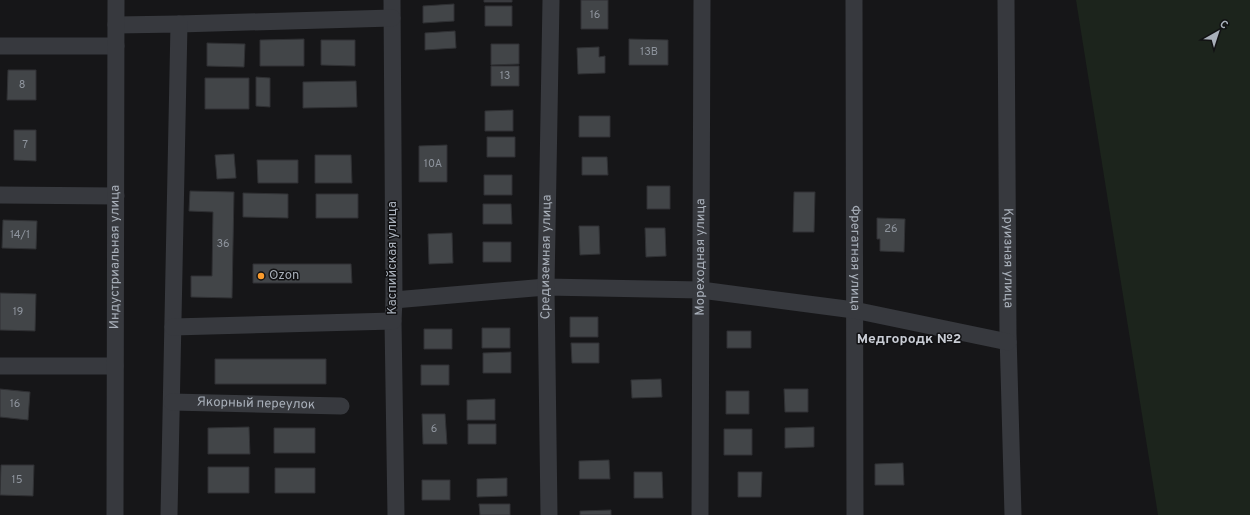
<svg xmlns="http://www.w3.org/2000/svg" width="1250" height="515" viewBox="0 0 1250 515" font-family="Overpass,sans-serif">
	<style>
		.green { fill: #1c241c }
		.building { fill: #424548; stroke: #303134 }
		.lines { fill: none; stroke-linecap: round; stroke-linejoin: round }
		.minor { stroke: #37393e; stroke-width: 17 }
		.poi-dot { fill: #fa9b2c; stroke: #111113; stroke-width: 1.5 }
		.labels { text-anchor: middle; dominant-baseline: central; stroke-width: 3; stroke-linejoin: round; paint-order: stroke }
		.number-label { font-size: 11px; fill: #8e949d }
		.street-label { font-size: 13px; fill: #a8afb9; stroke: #111113 }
		.poi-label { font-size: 13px; fill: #a8afb9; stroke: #111113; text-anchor: start }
		.neighbourhood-label { font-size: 14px; font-weight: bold; fill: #c9cdd5; stroke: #111113 }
	</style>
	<rect width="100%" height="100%" fill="#161618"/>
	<path class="green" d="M1076,0h174v515h-92z"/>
	<path class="building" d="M484,0h28v2h-28z
		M581,0h27v29h-27z
		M454,4v17l-31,2v-17z
		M485,6h27v20h-27z
		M455,31l1,17 -31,2v-17z
		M304,39v27h-44v-26z
		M629,39l39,1v25h-39z
		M321,40h34v26l-34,-1z
		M207,43l38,1 -1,23 -37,-1z
		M491,44h28v20l-28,1z
		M599,47v10l6,-1v17l-27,1 -1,-26z
		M491,66h28v20h-28z
		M8,70h28v30h-29z
		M256,77l14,1v29l-14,-1z
		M205,78h44v31h-44z
		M356,81l1,26 -54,1v-26z
		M513,110v21h-28v-20z
		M579,116h31v21h-31z
		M14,130h22v31l-22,-1z
		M487,137h28v20h-28z
		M447,145v37h-28v-36z
		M234,154l2,24 -19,1 -2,-24z
		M315,155h36l1,28h-37z
		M582,157h25l1,18h-26z
		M257,160h41v23h-40z
		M484,175h28v20h-28z
		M647,186h23v23h-23z
		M190,191l44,1 -2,106 -41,-1v-21h21l1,-64 -24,-1z
		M794,192h21l-1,40h-21z
		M243,193l45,1v24l-45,-1z
		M316,194h42v24h-42z
		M483,204h28l1,20h-29z
		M877,218l28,1 -1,33 -24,-1v-12h-3z
		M3,220l34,1 -1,28 -34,-1z
		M579,226h20l1,28 -20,1z
		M645,228h20l1,28 -20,1z
		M452,233l1,30 -24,1 -1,-30z
		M483,242h28v20h-28z
		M253,264h98l1,19h-99z
		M0,293l36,1 -1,37 -35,-1z
		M570,317h28v20h-28z
		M482,328h28v20h-28z
		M424,329h28v20h-28z
		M727,331h24v17h-24z
		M571,343h28v20h-27z
		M511,352v21h-28v-20z
		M215,359h111v25h-111z
		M421,365h28v20h-28z
		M661,379l1,18 -30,1 -1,-18z
		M0,389l30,3 -2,28 -28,-3z
		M784,389h24v23h-23z
		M726,391h23v23h-23z
		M495,399v21h-28v-20z
		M422,414h23l2,30h-24z
		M468,424h28v20h-28z
		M249,427l1,27h-42v-26z
		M814,427v20l-29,1v-20z
		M274,428h41v25h-41z
		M724,429h28v26h-28z
		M609,460l1,19h-31v-18z
		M903,463l1,22h-29v-21z
		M1,465h33l-1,31 -33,-1z
		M208,467h41v26h-41z
		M275,468h40v25h-40z
		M634,472h28l1,26h-29z
		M738,472h24l-1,25h-23z
		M507,478v18l-30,1v-18z
		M422,480h28v20h-28z
		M479,504h31v11h-30z
		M611,510v5h-31v-4z"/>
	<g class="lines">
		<g class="minor">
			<path d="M392,0l2,300 -1,21 3,194"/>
			<path id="s1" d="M854,0l1,515"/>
			<path id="s2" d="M1006,0l2,334 5,181"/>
			<path d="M179,24l213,-6"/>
			<path d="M116,25l63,-1 -10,491"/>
			<path d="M0,46h116"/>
			<path d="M0,195l116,1"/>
			<path d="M394,300l152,-13 155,3 153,20 154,32"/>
			<path d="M173,327l220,-6"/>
			<path d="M0,366h115"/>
			<path id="s3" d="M172,402l169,4"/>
			<path id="s4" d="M115,515l1,-515"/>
			<path id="s5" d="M549,515l-3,-228 5,-287"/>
			<path id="s6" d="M700,515l2,-515"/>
		</g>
	</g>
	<circle class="poi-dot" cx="261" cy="276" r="4"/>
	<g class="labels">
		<g class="number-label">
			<text x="595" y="15">16</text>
			<text x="649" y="52">13В</text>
			<text x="505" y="76">13</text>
			<text x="22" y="85">8</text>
			<text x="25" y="145">7</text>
			<text x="433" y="164">10А</text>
			<text x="891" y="229">26</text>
			<text x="20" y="235">14/1</text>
			<text x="223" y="244">36</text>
			<text x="18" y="312">19</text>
			<text x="15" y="404">16</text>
			<text x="434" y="429">6</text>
			<text x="17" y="480">15</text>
		</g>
		<g class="street-label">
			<text stroke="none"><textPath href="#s4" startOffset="258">Индустриальная улица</textPath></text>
			<text stroke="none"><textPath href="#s5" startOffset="258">Средиземная улица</textPath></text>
			<text stroke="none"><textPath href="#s6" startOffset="258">Мореходная улица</textPath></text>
			<text transform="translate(393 258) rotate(-90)">Каспийская улица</text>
			<text stroke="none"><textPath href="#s1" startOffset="258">Фрегатная улица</textPath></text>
			<text stroke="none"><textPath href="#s2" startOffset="258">Круизная улица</textPath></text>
			<text stroke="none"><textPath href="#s3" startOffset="84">Якорный переулок</textPath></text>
		</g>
		<g class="poi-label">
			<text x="269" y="276">Ozon</text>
		</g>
		<g class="neighbourhood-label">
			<text x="909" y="339">Медгородк №2</text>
		</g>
	</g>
	<g transform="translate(1218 32) rotate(39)" stroke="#111113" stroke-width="3" paint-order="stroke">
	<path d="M0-3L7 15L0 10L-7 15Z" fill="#a8afb9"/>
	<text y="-6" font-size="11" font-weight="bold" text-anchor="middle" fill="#a8afb9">С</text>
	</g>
</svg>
